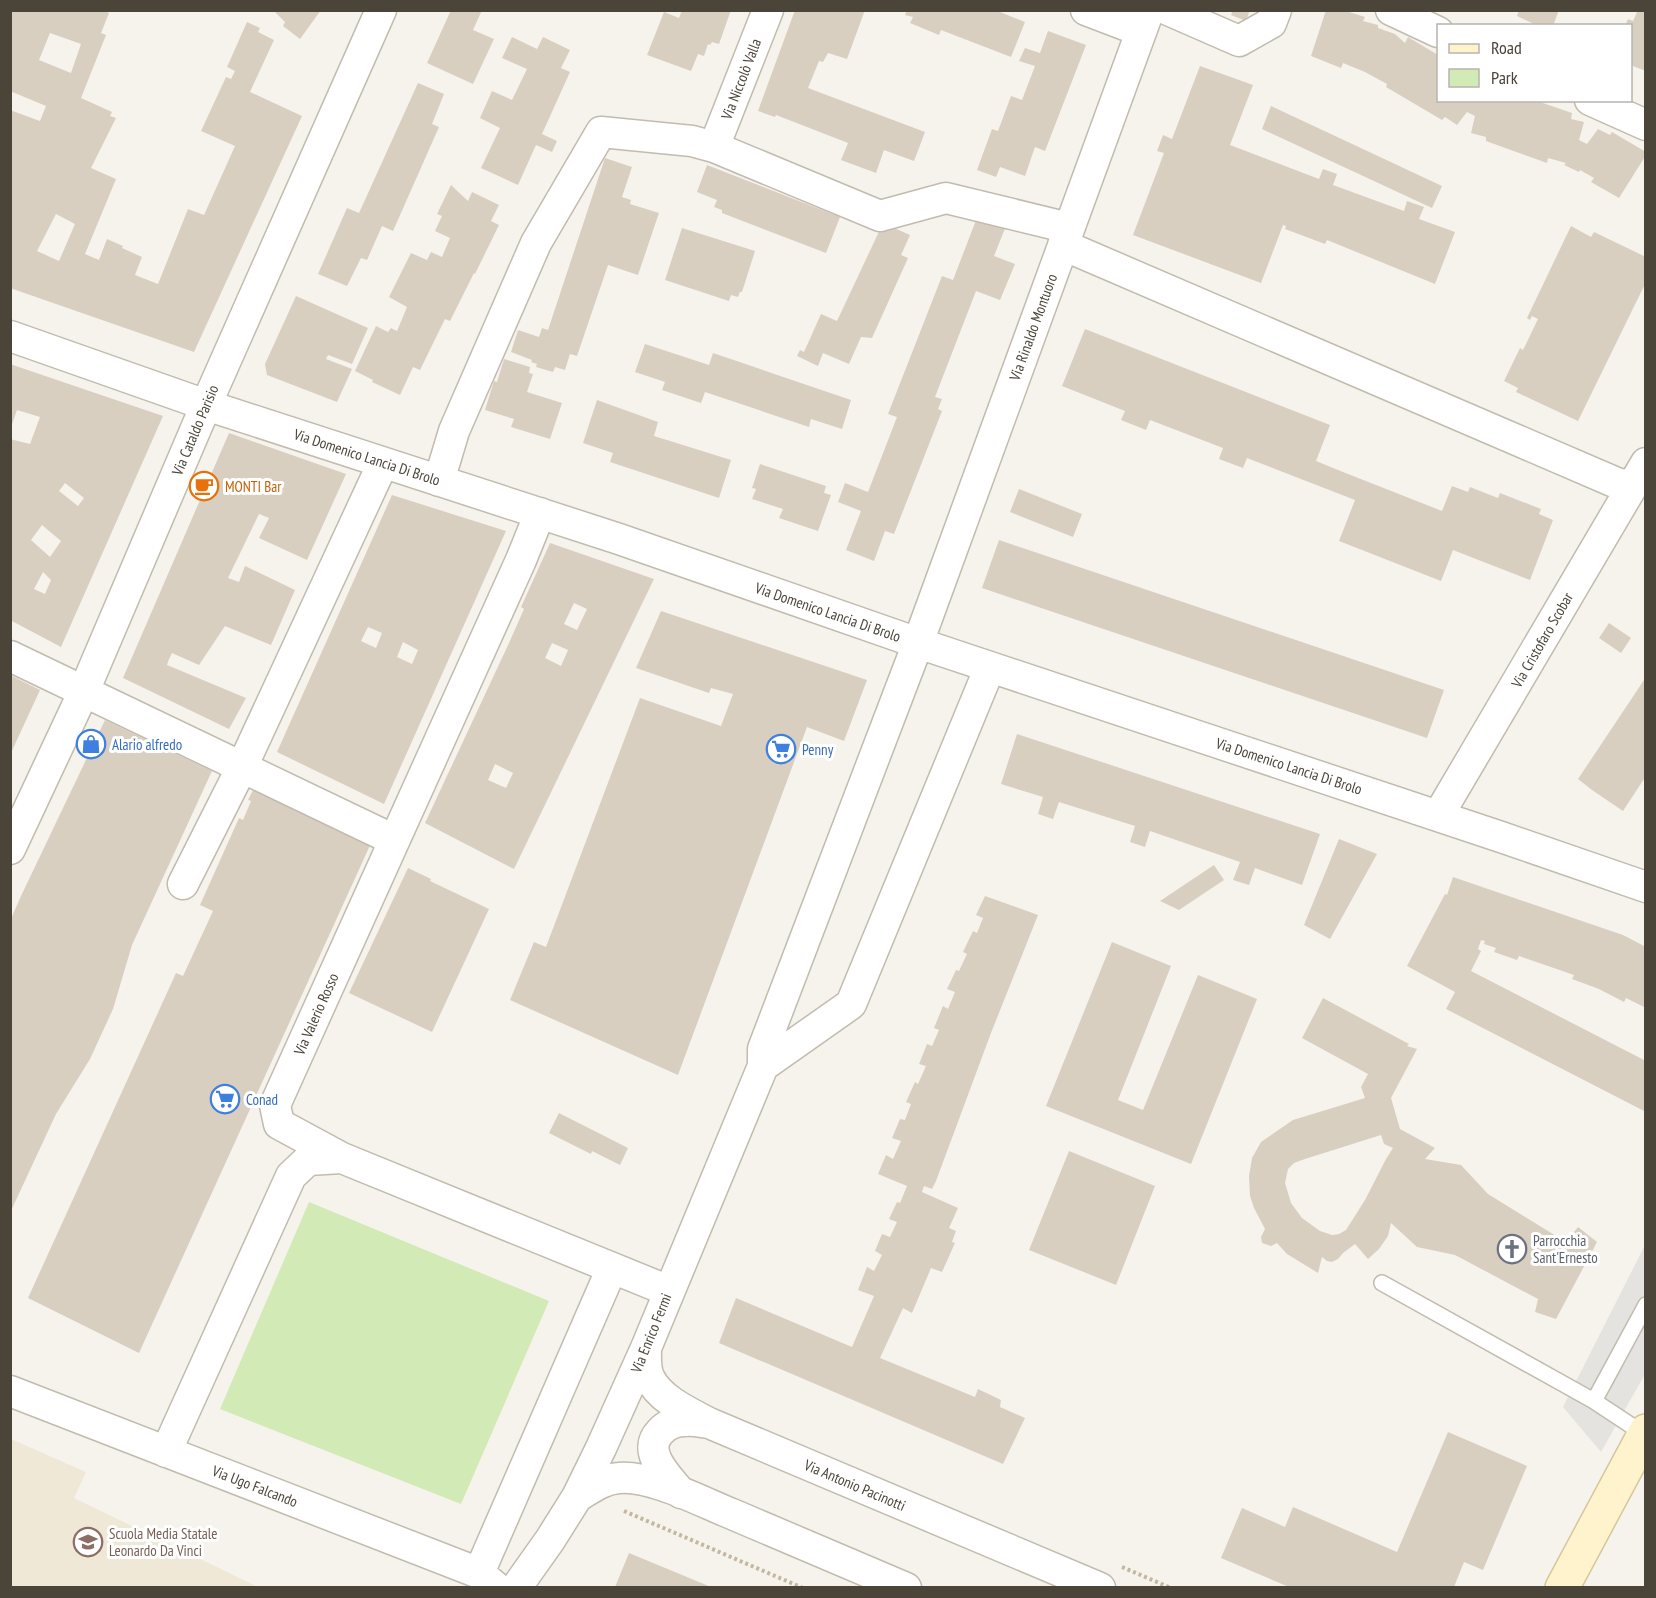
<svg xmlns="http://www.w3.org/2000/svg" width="1656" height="1598" viewBox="0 0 1656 1598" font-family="'PT Sans Narrow',sans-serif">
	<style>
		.education { fill: #efe8d6 }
		.green { fill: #d2eab5 }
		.parking { fill: #e5e3e0 }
		.building { fill: #d8cfc1; fill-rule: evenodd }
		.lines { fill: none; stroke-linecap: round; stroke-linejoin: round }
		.lane-casing { stroke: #c2bbae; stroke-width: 18 }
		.street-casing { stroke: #c2bbae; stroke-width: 33 }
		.secondary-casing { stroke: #d6c79b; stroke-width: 36 }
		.path { stroke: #c4b79f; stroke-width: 4; stroke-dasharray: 3 3; stroke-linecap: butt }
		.lane { stroke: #fff; stroke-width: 15 }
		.street { stroke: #fff; stroke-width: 30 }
		.secondary { stroke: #fff3cd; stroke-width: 33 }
		.labels { text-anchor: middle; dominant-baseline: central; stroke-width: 6; stroke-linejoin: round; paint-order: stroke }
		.street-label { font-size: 15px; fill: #4b4439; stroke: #fff }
		.food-label { font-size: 15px; fill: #c56008; stroke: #fff; text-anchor: start }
		.shop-label { font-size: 15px; fill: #366cbe; stroke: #fff; text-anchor: start }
		.worship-label { font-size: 15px; fill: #5b616d; stroke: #fff; text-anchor: start }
		.education-label { font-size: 15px; fill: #785e54; stroke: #fff; text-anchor: start }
	</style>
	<rect width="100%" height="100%" fill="#f6f3ec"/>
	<path class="education" d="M11,1439l75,33 -12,26 184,89h-247z"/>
	<path class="green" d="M309,1202l240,99 -88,203 -241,-95z"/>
	<path class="parking" d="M1645,1245v129l-44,78 -38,-45z"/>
	<path class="building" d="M10,10h94l5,3 -8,20 5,2 -25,63 31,14 -2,4 6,2 -25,50 25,11 -31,75 14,6 8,-21 16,7 -1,2 20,9 -7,18 23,9 30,-75 16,6 31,-69 -34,-15 25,-54 5,2 4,-8 -8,-4 20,-45 13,6 -2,4 16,8 -24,52 52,24 -108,236 -184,-64v-178l30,11 6,-15 -36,-15zM50,33l31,11 -10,29 -32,-13zM56,214l19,10 -16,37 -22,-10z
		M277,10h44l-21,29 -17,-13 2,-4 -10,-10z
		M451,10h31l-9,20 21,9 -21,45 -46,-21z
		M682,10h49l-12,34 -7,-2 -2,3 -2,-1 -4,12 -6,-2 -7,17 -44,-16 17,-43 15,6z
		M795,10h70l-18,49 -19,-6 -5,9 -4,-1 -11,27 117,44 -11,29 -30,-11 -8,23 -35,-13 7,-17 -72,-28 -1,2 -17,-6z
		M907,10h88l30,12 -14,35 -70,-27 -2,5 -29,-12 3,-6 -8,-2z
		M1233,10h17l-4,11 -15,-6z
		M1326,10h17l22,7 -2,4 15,4v3l17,6 10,9 3,-6 30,18v45h96l38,13 -1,6 13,3 -5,18 8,4 11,-15 12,6 2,-3 34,20v3l-27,43 -28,-16 3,-4 -14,-8 -1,2 -15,-7 2,-2 -18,-5 -1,5 -61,-22v-4l-15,-4 4,-17 -8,-4 -10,13 -12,-8 -3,3 -56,-33 1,-3 -22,-12 -22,-9 -2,5 -30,-12z
		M1519,10h40l-6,16h-15l-21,-10z
		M1638,10h8v61l-16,-6v-39h-5l3,-7 5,2z
		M1048,31l38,14 -41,106 -10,-4 -10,29 -25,-9 -4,10 -19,-7 15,-41 6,2 13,-35 11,4 13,-34 -16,-5 6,-13 15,5z
		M512,37l25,12 6,-12 27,13 -9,18 9,4 -28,62 15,7 -5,11 -16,-7 -18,40 -37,-17 19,-40 -20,-10 12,-27 20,9 15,-31 -25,-11z
		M1200,66l53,19 -23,60 89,34 4,-10 14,5 -4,11 71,26 3,-10 17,6 -5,12 36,13 -20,52 -108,-44 -2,4 -40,-15 1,-3 -3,-1 -22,58 -128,-48 31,-82 -7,-2 6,-16 9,4z
		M418,83l26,11 -12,30 7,3 -46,104 -11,-5 -15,34 -6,-2 -14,28 -29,-12 29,-66 12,5z
		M1271,106l171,80 -10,22 -170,-79z
		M605,158l27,9 -10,30 9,3 -1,4 29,9 -21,62 -30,-10 -31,91 -7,-2 -5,16 -10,-3 -2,5 -17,-5 1,-3 -6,-2 1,-2 -21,-8 7,-22 21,7 3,-9 6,2z
		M707,165l133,52 -14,36 -104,-40v-3l-8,-3 3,-7 -20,-8z
		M451,185l17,16 4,-9 27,13 -8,16 8,4 -24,49 -1,-1 -24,48 -5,-2 -25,51 -7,-3 -13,28 -28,-13 1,-2 -18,-9 21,-45 12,6 3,-4 6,3 10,-24 -18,-10 22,-44 16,7 4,-8 11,5 8,-19 -15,-7 7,-15 -5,-2z
		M978,215l28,11 -12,30 21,8 -15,36 -24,-9 -41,106 7,2 -4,10 4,2 -48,123 -9,-3 -11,30 -28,-11 15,-39 -23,-9 7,-19 23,9 29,-75 -9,-3 54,-138 11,4z
		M883,223l27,12 -9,20 7,3 -36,80 -11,-1 -12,27 -26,-11 -5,13 -21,-10 3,-6 4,2 17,-38 16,7z
		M1571,226l20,11 3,-5 52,25v25l-68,139 -62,-29 2,-4 -14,-7 16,-33 3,2 15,-31 -6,-3 -2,4 -3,-2z
		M682,228l73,23 -13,41h-2l-2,5 -7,-2 -2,6 -64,-21z
		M296,296l72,32 -16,36 -24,-9 -2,4 26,10 -15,33 -70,-27 -2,-11z
		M1085,329l245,96 -14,36 27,11 99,39 10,-25 16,6 2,-5 28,11 2,-5 41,16 -2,5 14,6 -23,60 -77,-30 -12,31 -102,-40 16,-41 -108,-42 -4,10 -24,-9 4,-11 -73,-28 -4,10 -25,-10 4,-9 -63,-25z
		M645,344l64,21 4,-12 138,47 -9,29 -31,-10 -2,8 -104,-35 -4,11 -39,-13 3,-8 -30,-10z
		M504,359l26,8 -1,6 4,1 -6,18 35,11 -12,36 -39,-12 3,-8 -29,-9 9,-29 3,1z
		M10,364l153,52 -102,231 -51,-27v-181l20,5 10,-27 -23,-7 -7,20zM65,483l19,15 -6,8 -19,-15zM42,525l19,16 -11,16 -19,-17zM43,572l8,8 -6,14 -11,-5z
		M597,400l61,22 -4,14 77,24 -12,38 -109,-36 3,-9 -30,-10z
		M229,433l117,41 -39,86 -48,-22 10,-20 -10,-4 -31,64 11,4 6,-16 50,24 -24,55 -46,-19 -26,39 -27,-12 -3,6 -2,6 79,33 -17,31 -106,-51z
		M760,464l66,22 -2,7 7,2 -13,36 -39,-13 4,-9 -31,-10 4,-10 -4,-1z
		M1019,489l63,25 -9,23 -63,-25z
		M392,495l114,36 -122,273 -107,-52zM368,627l14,6 -6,15 -15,-7zM403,642l15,8 -6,14 -15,-7z
		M999,540l445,150 -17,48 -445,-150z
		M550,543l104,36 -140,290 -89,-46 84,-180 15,-34 -3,-2zM574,603l13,6 -10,21 -13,-6zM552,643l16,7 -7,16 -16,-8zM495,764l18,9 -7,15 -18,-8z
		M661,611l206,69 -23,61 -37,-14 -129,348 -168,-75 24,-58 12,5 94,-249 81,28 12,-32 -22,-6 -2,5 -73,-25z
		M1609,623l22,15 -10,15 -22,-15z
		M10,675l30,15 -30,65z
		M1646,677v104l-2,-2 -21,32 -31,-21 -14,-11z
		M105,720l107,51 -80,174 -19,64 -23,50 -34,55 -46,99v-292l11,-25z
		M1017,734l303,100 -18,51 -47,-17 -6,17 -16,-5 7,-18 -90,-31 -5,16 -15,-5 5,-16 -76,-24 -6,17 -15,-5 5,-17 -42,-13z
		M254,788l118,53 -233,512 -111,-55 148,-325 7,3 30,-65 -13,-6 39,-87 4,2 8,-19 -3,-1z
		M1339,839l38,15 -47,85 -26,-14z
		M1214,865l10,15 -45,30 -19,-9z
		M408,868l23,11 -1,2 59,28 -57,123 -83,-39z
		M1453,877l170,58 23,12v61l-20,-10 -2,4 -25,-13 -27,-10 2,-4 -55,-19 -2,4 -23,-8 2,-4 -12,-4 1,-3 -4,-1 -3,9 3,2 -10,20 175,90v51l-200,-103 9,-17 -48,-26 38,-72 2,1z
		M985,896l53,19 -47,118 -55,148 -4,8 -8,-3 -2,6 36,16 -9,20 7,3 -4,11 3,1 -13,29 -11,-4 -19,45 -9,-5 -23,50 95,39 3,-8 23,11 -1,7 25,11 -22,46 -284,-121 17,-45 116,49 22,-51 -16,-6 9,-23 7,4 8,-16 -7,-4 7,-17 8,3 7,-15 -8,-3 8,-17 3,1 7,-17 -29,-12 8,-19 7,4 8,-18 -9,-3 8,-19 5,1 6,-16 -5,-2 9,-20 3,2 8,-18 -7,-2 8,-20 5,2 7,-16 -5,-2 9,-22 5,3 7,-17 -8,-3 9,-19 3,1 8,-17 -4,-2 10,-21 4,2 6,-15 -7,-3z
		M1112,942l59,24 -53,134 25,10 55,-135 59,24 -66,165 -145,-58z
		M1323,998l86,46 -2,2 10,3 -26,49 9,31 35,19 -10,11 36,6 27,29 78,48 12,-15 19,15 -41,77 -21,-7 3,-13 -83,-44 -38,-8 -26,-24 -3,13 -9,13 -11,10 -13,-15 -12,9 -5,6 -6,3 -5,-1 -5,-4 -4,16 -31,-19 -10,-11 -6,3 -9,-3 -1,-6 4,-8 -11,-21 -4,-12 -1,-20 3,-18 9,-16 32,-22 72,-22 -4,-11 7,-13 -66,-36zM1381,1135l3,9 9,4 -7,11 -21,41 -19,30 -7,4 -7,1 -12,-4 -18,-13 -11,-15 -6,-20 3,-14 6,-6 11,-4z
		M559,1113l69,35 -8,17 -28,-14 -1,3 -42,-21z
		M1069,1151l86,35 -39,99 -87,-35z
		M1448,1432l79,34 -44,104 -19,-8 -10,25h-165l-68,-29 21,-50 43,19 8,-20 104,45z
		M629,1553l82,34h-96z"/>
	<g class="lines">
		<g class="lane-casing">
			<path id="lane" d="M1382,1283l212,118 50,33
				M1594,1401l52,-96"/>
		</g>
		<g class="street-casing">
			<path id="street" d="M1086,10l55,21
				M1168,10l71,31 32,-18 5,-13
				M1391,10l47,22
				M1590,100l56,25
				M714,147l54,-137
				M1063,245l556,239 14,1
				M10,336l196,69 413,134 299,104 583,194 145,50
				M439,481l15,-50 82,-188 65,-111 91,9 22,6 166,69 66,-18 123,30
				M540,513l-19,47 -246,545 4,19 63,34 327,133
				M10,656l384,184
				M1438,816l208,-353
				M10,849l74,-158 122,-286 175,-395
				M183,884l59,-117 141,-304
				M763,1066l88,-62 139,-337
				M646,1348c0,9 -1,20 3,29 10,22 39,35 60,46l391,165
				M10,1391l469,182 18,15
				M166,1452l125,-276 17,-16 34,-2
				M681,1493c-13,-16 -40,-41 -21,-61 6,-7 16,-11 25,-11 8,-1 16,1 24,2
				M577,1497c13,-8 26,-18 42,-19 32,-3 83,24 113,36 58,25 116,49 174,74
				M479,1573l133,-305
				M516,1588l34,-48 27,-43 24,-49 45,-100 117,-282v-17l155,-406 231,-633"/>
		</g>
		<g class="secondary-casing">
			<path id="secondary" d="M1562,1588l84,-157"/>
		</g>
		<path class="path" d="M624,1511l179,77
			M1122,1567l49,21"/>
		<use href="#lane" class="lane"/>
		<use href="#street" class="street"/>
		<use href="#secondary" class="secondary"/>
	</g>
	<defs>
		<g id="cafe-ring" transform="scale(1.5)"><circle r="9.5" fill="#fff" stroke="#e8710a" stroke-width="1.5"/><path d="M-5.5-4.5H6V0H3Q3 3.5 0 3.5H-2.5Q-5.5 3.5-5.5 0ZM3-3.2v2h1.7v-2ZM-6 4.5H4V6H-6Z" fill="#e8710a"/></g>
		<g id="shop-ring" transform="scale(1.5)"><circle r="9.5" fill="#fff" stroke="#3f7fe0" stroke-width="1.5"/><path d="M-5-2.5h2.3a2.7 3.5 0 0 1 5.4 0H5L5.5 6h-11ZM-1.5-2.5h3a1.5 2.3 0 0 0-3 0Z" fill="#3f7fe0"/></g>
		<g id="supermarket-ring" transform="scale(1.5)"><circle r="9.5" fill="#fff" stroke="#3f7fe0" stroke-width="1.5"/><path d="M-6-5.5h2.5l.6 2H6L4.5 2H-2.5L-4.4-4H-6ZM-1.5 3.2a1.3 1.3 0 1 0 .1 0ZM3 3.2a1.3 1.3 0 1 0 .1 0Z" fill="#3f7fe0"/></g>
		<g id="church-ring" transform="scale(1.5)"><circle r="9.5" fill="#fff" stroke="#6b7280" stroke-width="1.5"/><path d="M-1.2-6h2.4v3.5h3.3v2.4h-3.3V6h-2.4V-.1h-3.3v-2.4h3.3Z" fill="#6b7280"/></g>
		<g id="school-ring" transform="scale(1.5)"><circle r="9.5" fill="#fff" stroke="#8d6e63" stroke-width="1.5"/><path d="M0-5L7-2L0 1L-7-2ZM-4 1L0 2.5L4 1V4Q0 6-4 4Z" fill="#8d6e63"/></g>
	</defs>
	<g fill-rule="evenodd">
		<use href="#cafe-ring" x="204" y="486"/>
		<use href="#shop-ring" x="91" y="744"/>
		<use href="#supermarket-ring" x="781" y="749"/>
		<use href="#supermarket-ring" x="225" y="1099"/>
		<use href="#church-ring" x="1512" y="1249"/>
		<use href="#school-ring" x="88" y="1542"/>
	</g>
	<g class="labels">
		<g class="street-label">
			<text transform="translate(741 79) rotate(-69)">Via Niccolò Valla</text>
			<text transform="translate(1033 327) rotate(-70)">Via Rinaldo Montuoro</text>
			<text transform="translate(195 430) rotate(-67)">Via Cataldo Parisio</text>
			<text transform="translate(367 457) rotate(18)">Via Domenico Lancia Di Brolo</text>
			<text transform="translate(828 612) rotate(19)">Via Domenico Lancia Di Brolo</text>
			<text transform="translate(1542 640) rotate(-60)">Via Cristofaro Scobar</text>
			<text transform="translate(1289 766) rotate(18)">Via Domenico Lancia Di Brolo</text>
			<text transform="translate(316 1014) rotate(-66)">Via Valerio Rosso</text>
			<text transform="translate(651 1333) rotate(-68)">Via Enrico Fermi</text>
			<text transform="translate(855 1485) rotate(23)">Via Antonio Pacinotti</text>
			<text transform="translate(255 1486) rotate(21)">Via Ugo Falcando</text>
		</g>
		<g class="food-label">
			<text x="225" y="486">MONTI Bar</text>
		</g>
		<g class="shop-label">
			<text x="112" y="744">Alario alfredo</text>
			<text x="802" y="749">Penny</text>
			<text x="246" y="1099">Conad</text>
		</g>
		<g class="worship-label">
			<text x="1533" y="1240">Parrocchia<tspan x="1533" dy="17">Sant'Ernesto</tspan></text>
		</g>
		<g class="education-label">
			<text x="109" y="1533">Scuola Media Statale<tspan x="109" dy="17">Leonardo Da Vinci</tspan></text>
		</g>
	</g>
	<rect width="1656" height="1598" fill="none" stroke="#4b4439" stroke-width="24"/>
	<rect x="1437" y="24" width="195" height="78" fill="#ffffff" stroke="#b7b4b0" stroke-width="1.5"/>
	<rect x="1449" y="44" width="30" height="9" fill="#fff3cd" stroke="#b7b4b0" stroke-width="1.5"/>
	<text x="1491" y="54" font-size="18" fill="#4b4439">Road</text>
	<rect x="1449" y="69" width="30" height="18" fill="#d2eab5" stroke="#b7b4b0" stroke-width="1.5"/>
	<text x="1491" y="84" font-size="18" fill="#4b4439">Park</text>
</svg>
